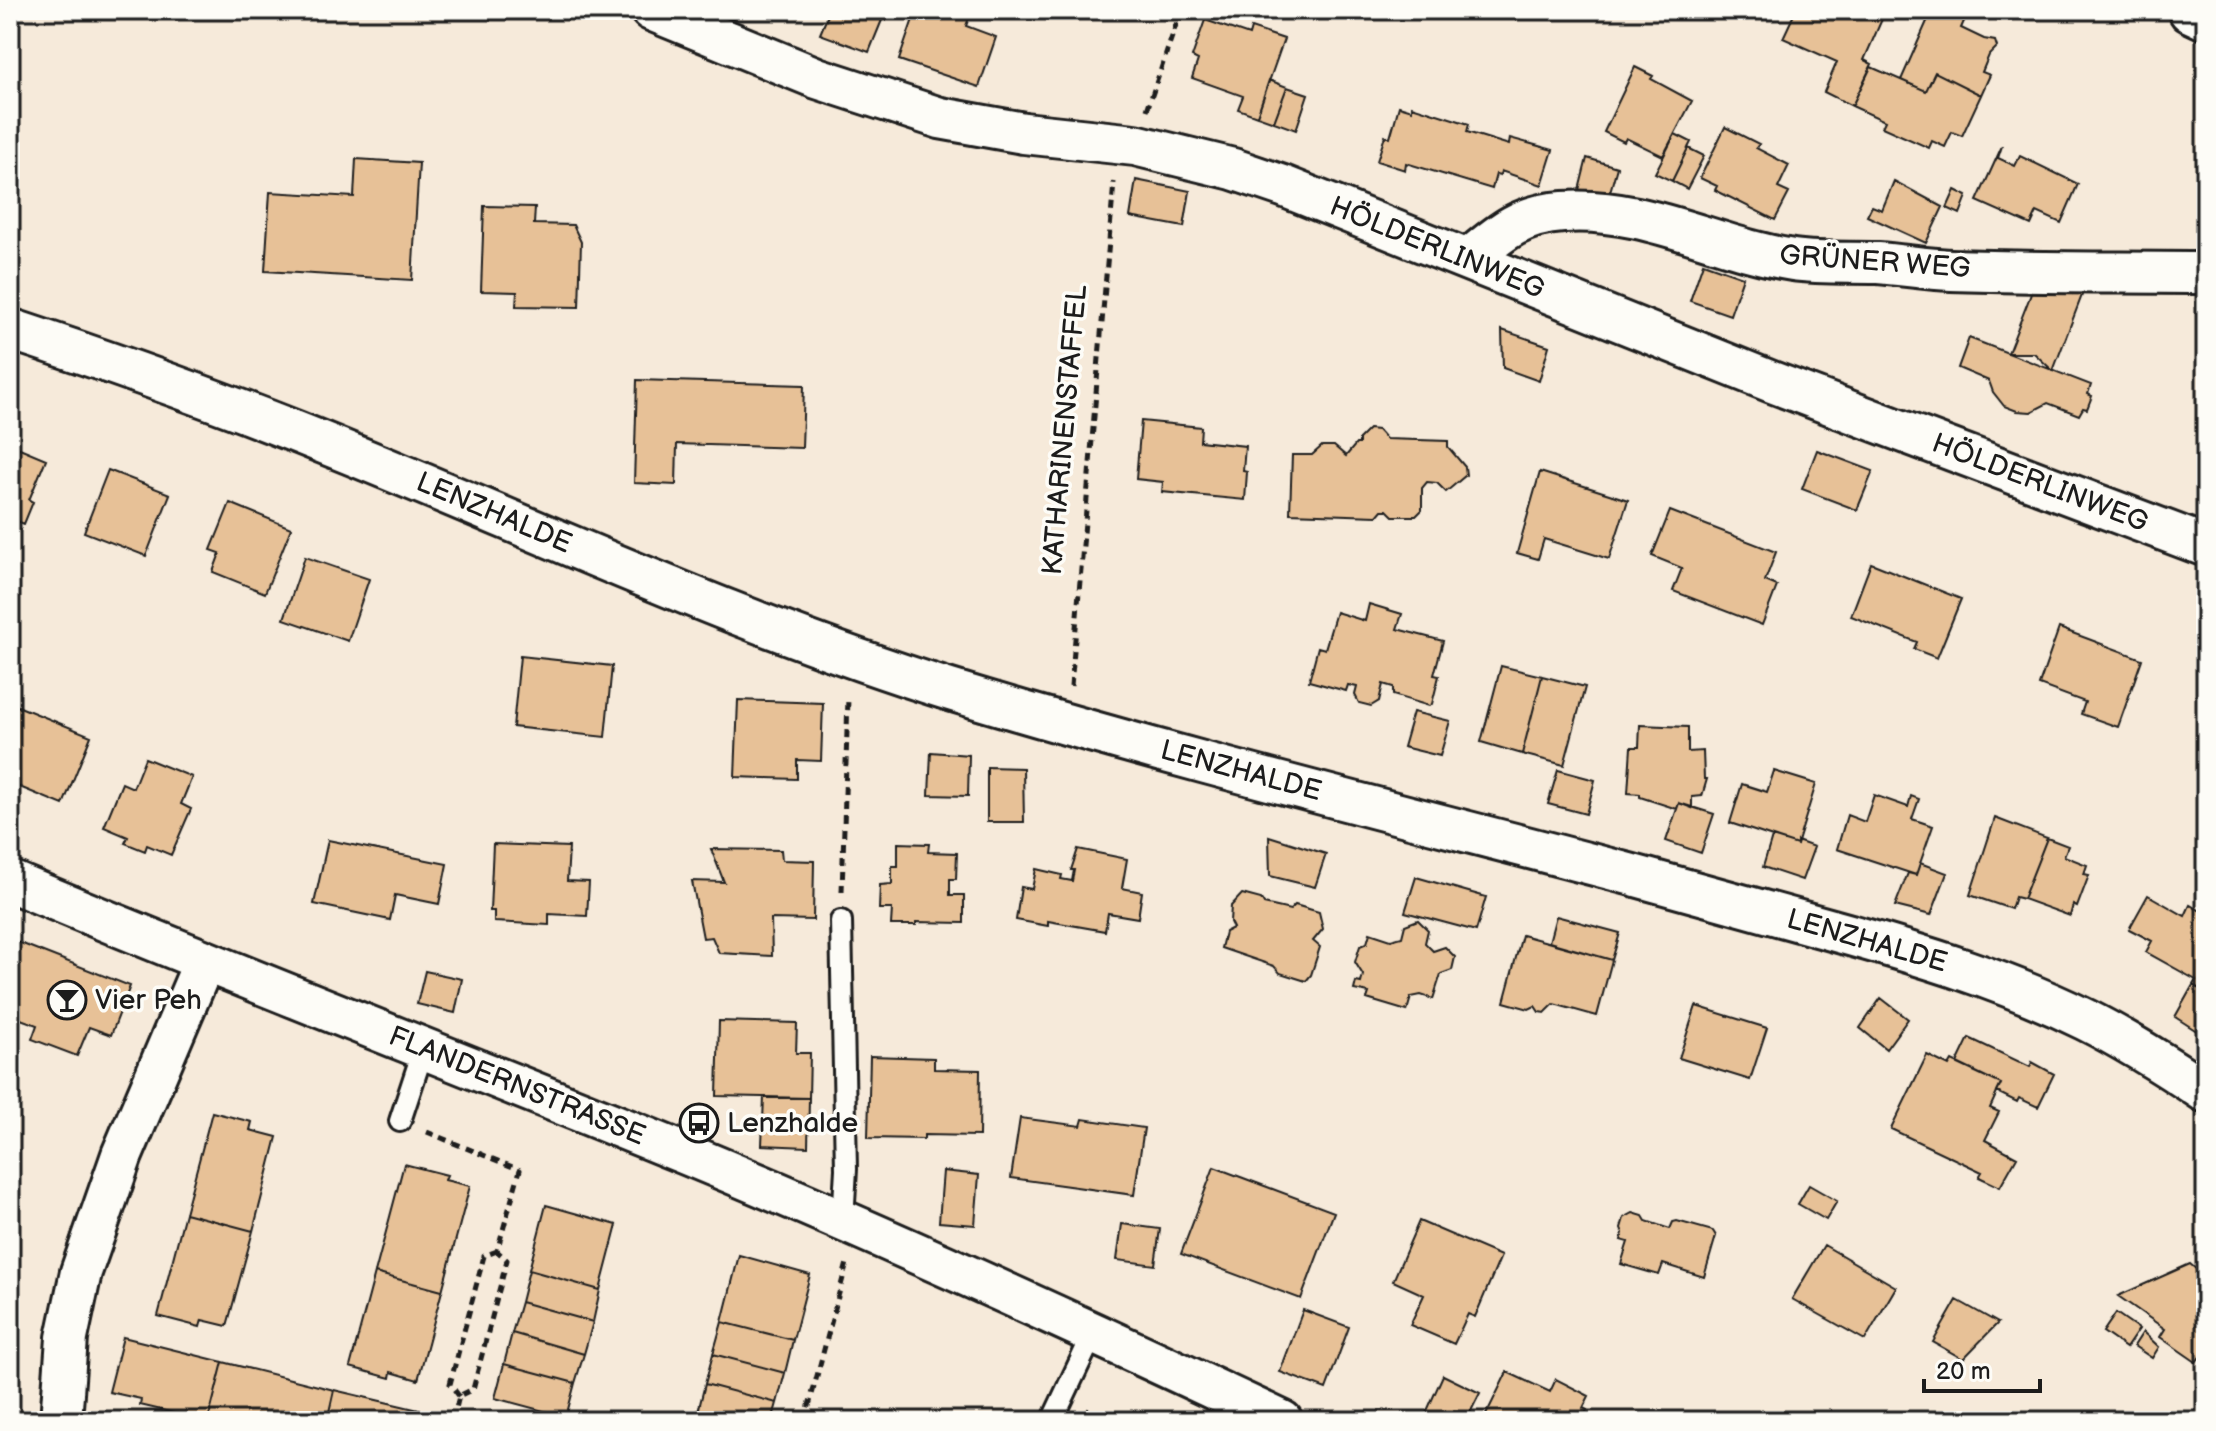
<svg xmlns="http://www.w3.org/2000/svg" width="2216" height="1431" viewBox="0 0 2216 1431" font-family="'Balsamiq Sans',sans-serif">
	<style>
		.building { fill: #e7c197; stroke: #1c1c1c; stroke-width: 2 }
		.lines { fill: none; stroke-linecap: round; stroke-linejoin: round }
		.lane-casing { stroke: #1c1c1c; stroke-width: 26 }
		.street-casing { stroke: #1c1c1c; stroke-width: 46 }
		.secondary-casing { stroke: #1c1c1c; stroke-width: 50 }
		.path { stroke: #1c1c1c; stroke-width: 5; stroke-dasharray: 8 6; stroke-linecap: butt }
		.lane { stroke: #fdfcf7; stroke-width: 20 }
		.street { stroke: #fdfcf7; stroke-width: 40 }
		.secondary { stroke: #fdfcf7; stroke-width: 44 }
		.labels { text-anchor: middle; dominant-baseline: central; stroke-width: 7; stroke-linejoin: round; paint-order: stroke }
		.street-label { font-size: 28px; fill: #1c1c1c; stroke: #fdfcf7 }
		.poi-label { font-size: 28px; fill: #1c1c1c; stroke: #fdfcf7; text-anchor: start }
	</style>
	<rect width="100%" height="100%" fill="#f6eada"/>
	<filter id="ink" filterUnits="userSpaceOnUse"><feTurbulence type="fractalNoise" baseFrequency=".0125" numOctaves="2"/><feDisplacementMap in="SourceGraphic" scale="16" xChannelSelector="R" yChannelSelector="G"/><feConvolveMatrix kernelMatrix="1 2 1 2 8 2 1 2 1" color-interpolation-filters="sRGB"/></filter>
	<g filter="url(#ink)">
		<path class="building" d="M830,10h26l26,10 -13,32 -49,-18z
			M909,10h63l-6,16 30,11 -17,50 -80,-27 14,-41 -5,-2z
			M1796,10h90l-22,50 8,4 -20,42 -28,-14 13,-30 -54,-24z
			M1932,10h29l4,9 -4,9 23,11 11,2 2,6 -8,8 -7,17 8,3 -9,20 -46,-23 -9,19 -25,-11z
			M1205,20l44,15 2,-7 33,11 -27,77 -19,-7 5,-13 -51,-18 6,-18 -6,-3z
			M1635,67l18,9 -2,3 41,22 -29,55 -37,-18 -2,4 -20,-10z
			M1871,67l55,24 9,-19 46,23 -19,41 -10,-4 -7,15 -13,-6 -3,7 -47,-21 3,-6 -33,-15z
			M1269,80l18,7 -13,35 -17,-6z
			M1287,87l21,7 -12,36 -22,-8z
			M1399,106l13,4v-4l57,18 -2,8 42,13 1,-7 43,12 -11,35 -41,-14 -1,4 -4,-1 -4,15 -86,-26 -1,7 -28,-9 8,-25 5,2z
			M1725,127l34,17 -3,4 33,17 -11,23 11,5 -14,27 -60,-30 2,-4 -17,-8z
			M1675,134l16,8 -19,39 -17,-8z
			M2002,146l-4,12 17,8 5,-10 58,28 -17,39 -24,-11 -6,13 -54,-24z
			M1688,148l16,8 -17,33 -15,-8z
			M1587,158l30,9 -9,32 -29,-9z
			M356,159l63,4 -7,117 -147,-9 5,-79 84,5z
			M1136,180l54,11 -6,36 -54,-10z
			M1894,181l49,26 -17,36 -59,-27 5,-10 10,4z
			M1955,190l12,6 -7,18 -13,-6z
			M484,206l51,1 -1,17 39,1 8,17 -2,65 -63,-1 1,-14 -36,-1z
			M1703,263l40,14 -13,38 -40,-14z
			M2036,281l10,1 26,12 5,-12h10l-34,89 -19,-18h-26z
			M1502,330l47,16 -10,35 -36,-13z
			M1969,338l122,47 -3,9 4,2 -5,13 -4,-1 -4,7 -31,-12 -17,9 -14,-1 -13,-5 -11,-14 -4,-11 -31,-13z
			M637,380l167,5 -2,63 -125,-4 -1,41 -42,-2z
			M1141,421l60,6 -1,14 45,5 -2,25 4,1 -2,28 -83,-8 1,-10 -27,-3z
			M1369,429l9,1 8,9 62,2v6l17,20 1,8 -20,17 -9,-9 -10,-1 -5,6v22l-6,6h-23l-6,-6h-5l-5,6 -87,-3 2,-58h20l10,-9h12l12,10 10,-12h3v-5z
			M10,444l36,15 -17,41 4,2 -9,22 -14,-6z
			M1817,450l56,21 -16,39 -55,-21z
			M108,470l62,24 -24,62 -62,-24z
			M1540,472l88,28 -19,59 -65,-20 -6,20 -21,-6z
			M230,503l61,25 -26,65 -52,-21 7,-19 -9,-3z
			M1670,511l106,41 -11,29 12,5 -15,39 -89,-34 9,-23 -30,-12z
			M305,557l64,22 -21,62 -64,-22z
			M1871,563l90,36 -24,59 -23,-9 3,-7 -66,-26z
			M1369,604l33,10 -5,15 46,12 -9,34 5,1 -7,28 -3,2 -36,-11v-8l-10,-3 -4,17 -8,5 -12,-3 -4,-8 2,-8 -9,-2 -2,6 -37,-10 9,-34 7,2 11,-37 29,9z
			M2059,628l83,31 -24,68 -37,-13 4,-12 -46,-17z
			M520,656l92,10 -7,71 -92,-10z
			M1501,666l41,10 -20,78 -41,-12z
			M1542,676l43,11 -21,78 -42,-11z
			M738,700l85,3 -2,58 -24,-1v19l-62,-2z
			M10,703l81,33 -28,69 -53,-22z
			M1413,712l37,9 -10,35 -37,-9z
			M1640,725l48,2v25l15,-1 1,28h3l-5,17 -10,1v11l-13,-5 -2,6 -37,-12v-3l-12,-1 3,-46h8z
			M931,752l38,3 -1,41 -39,-1z
			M145,758l47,19 -11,27 10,5 -20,46 -24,-10 -2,6 -20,-8 3,-6 -24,-10 18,-44 11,5z
			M987,767l36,1 1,54h-37z
			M1558,770l37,10 -9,34 -38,-10z
			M1774,771l42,13 -19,61 -67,-22 12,-39 25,8z
			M1874,795l34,12 3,-11 8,3 -7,20 21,7 -17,49 -79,-26 10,-34 18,7z
			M1679,803l35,11 -13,39 -35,-12z
			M1995,818l52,20 -24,61 -8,-2 -4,12 -41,-14z
			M1269,836l57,18 -11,33 -45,-11z
			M1772,837l25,8v-4l17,6 -12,33 -39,-13z
			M2047,838l21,8 -4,10 23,9 -3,9 5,1 -12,32 -4,-2 -3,11 -47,-17z
			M328,840l119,24 -8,40 -44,-9 -5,25 -76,-16z
			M898,843l31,1 -1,8 29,1 -1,26h-6v16h14v28l-48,-1v3h-25l1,-16h-13l1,-24 12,-1v-18h6z
			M493,844l76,3 -2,34 22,1 -2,34 -38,-2v11l-55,-3v-11h-4z
			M711,849l70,1 1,10 32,1 -1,59 -42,-1 1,37 -53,-3 -7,-16 -9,1 -11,-57 32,1z
			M1078,849l49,10 -5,29 20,4 -4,26 -30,-5 -3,18 -57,-10v5l-32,-6 5,-33 11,2 4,-20 26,6 -1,4 11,2 2,-11h-3z
			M1920,863l27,10 -16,42 -36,-9 13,-33 8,2z
			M1416,877l70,20 -10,34 -71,-19z
			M1242,894l19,5 3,5 26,6 5,-5 24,7 4,17 -10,12 7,6 -9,28 -5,6 -26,-8 -6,-7 -53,-18 4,-16 8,-4 -3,-6 1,-16z
			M2148,895l37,21 5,-11 16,9v79l-13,-8 3,-5 -50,-28 6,-11 -23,-12z
			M1556,916l64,17 -8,27 -63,-18z
			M1418,920l10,10 -3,13 8,8 12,-4 10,10 -3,13 -11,4 -8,25 -12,-4 -10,2 -4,14 -40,-12 2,-6 -15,-3 2,-8 5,1 2,-8 -8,-13 5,-16 7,-3 3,-10 21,7 11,-3 3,-12z
			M1522,935l90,25 -15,56 -43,-12 -9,9 -6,-1 -4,-6 -6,3 -25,-7z
			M10,939l120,47 -19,49 -22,-8 -12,29 -45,-17 5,-14 -27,-10z
			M425,971l37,8 -7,34 -38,-9z
			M2193,985l13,8v44l-31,-20z
			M1881,998l27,21 -22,30 -26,-21z
			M1696,1006l71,22 -17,52 -71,-22z
			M719,1021l78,2 -1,30h14l-1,45 -92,-2z
			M1969,1038l61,29 2,-5 22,12 -16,33 -19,-9 -2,4 -20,-10 4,-8 -44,-21z
			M1927,1055l22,11 3,-5 49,23 -11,24 9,4 -14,28 32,17 -17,30 -21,-10 3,-5 -91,-43z
			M870,1056l64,2v11l46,1 -1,66 -55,-1v4l-56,-1z
			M764,1097l45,1 -1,49 -46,-2z
			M212,1112l40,10 -2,8 27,7 -24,94 -68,-18z
			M1020,1118l61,8 2,-7 61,9 -10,67 -123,-17z
			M404,1164l43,11 -2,5 25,6 -28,105 -67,-18z
			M1214,1167l120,45 -33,87 -120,-45z
			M943,1171l36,4 -4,50 -36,-3z
			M1809,1185l28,16 -11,19 -28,-16z
			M546,1205l71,20 -17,65 -71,-20z
			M185,1213l68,18 -26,95 -25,-6 -2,7 -42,-11z
			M1633,1213l10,3 3,5 24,8 3,-7 4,-1 36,10 3,5 -12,41 -41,-13 -4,11 -38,-11 7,-22 -7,-2 2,-7 -2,-5 3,-10z
			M1419,1221l82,35 -26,61 -7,-3 -14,30 -44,-19 14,-30 -31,-14z
			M1122,1224l38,5 -5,36 -38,-5z
			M1824,1245l72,42 -31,53 -73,-41z
			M739,1255l71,20 -17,65 -71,-18z
			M2190,1264l13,11 3,-6v89l-4,-4 -6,8 -36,-25 5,-8 -47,-33z
			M529,1270l71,20 -7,32 -72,-20z
			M375,1273l67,18 -24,89 -27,-8 -1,6 -40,-11z
			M1957,1300l41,23 -35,36 -30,-17z
			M521,1302l72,20 -9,32 -72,-21z
			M1303,1310l46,17 -23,62 -46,-17z
			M2116,1313l23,16 -13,19 -23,-16z
			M722,1322l71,18 -8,33 -72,-19z
			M2143,1332l16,15 -7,11 -18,-12z
			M512,1333l72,21 -9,29 -71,-19z
			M123,1337l100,25 -15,59 -68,-16 1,-6 -32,-7z
			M713,1354l72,19 -8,30 -72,-19z
			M223,1362l111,28 -7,31h-119z
			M504,1364l71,19 -9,34 -71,-19z
			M1507,1372l43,20 6,-13 33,17 -6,12 4,2 -6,11h-98z
			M10,1375h7l-4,46h-3z
			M1443,1375l37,18 -14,28h-23l-17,-8z
			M705,1384l72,19 -5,18h-55l-20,-5z
			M334,1390l89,21 -3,10h-93z
			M1088,1409l22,12h-28z"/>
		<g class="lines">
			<g class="lane-casing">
				<path id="lane" d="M841,921l5,248 -3,51
					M400,1121l24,-73
					M1052,1421l42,-89"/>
			</g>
			<g class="street-casing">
				<path id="street" d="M651,10l166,68 123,40 84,15 111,12 98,24 50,17 489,196 434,164
					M1468,260c32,-27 51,-45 95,-48 82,-6 152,36 230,48 28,4 57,2 85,3 25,2 49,6 73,7 85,3 170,2 255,3
					M10,329c115,38 229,79 341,125 199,81 394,172 599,236 224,68 452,124 679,184 68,19 135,37 203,56 87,24 173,50 254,90 42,21 81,46 120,72
					M10,881c224,94 451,181 676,273 201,83 399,174 596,267
					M61,1421l6,-83 14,-66 41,-117 82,-193"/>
			</g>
			<g class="secondary-casing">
				<path id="secondary" d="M2191,10l15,7"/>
			</g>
			<path class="path" d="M1147,110l34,-100
				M1071,686l43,-504
				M842,892l6,-194
				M427,1132l93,38 -23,81 10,9 -34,129 -14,7 -6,25
				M459,1396l-9,-12 34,-128 13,-5
				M805,1421l42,-158"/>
			<use href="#lane" class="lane"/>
			<use href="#street" class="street"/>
			<use href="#secondary" class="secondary"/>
		</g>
	</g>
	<defs>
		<g id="bar-ring" transform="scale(2)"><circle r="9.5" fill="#fdfcf7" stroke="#1c1c1c" stroke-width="1.5"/><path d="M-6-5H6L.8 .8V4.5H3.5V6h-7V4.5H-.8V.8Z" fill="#1c1c1c"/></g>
		<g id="bus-ring" transform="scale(2)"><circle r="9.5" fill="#fdfcf7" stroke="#1c1c1c" stroke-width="1.5"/><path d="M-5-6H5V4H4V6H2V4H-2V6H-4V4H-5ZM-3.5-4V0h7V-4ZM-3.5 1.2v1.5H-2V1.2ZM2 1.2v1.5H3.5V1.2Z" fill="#1c1c1c"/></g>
	</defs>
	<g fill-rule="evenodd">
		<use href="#bar-ring" x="67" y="1000"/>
		<use href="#bus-ring" x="699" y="1123"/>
	</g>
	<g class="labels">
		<g class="street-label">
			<text transform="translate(1437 248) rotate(22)">HÖLDERLINWEG</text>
			<text transform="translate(1875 262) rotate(4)">GRÜNER WEG</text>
			<text transform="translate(1065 430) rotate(-85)">KATHARINENSTAFFEL</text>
			<text transform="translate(2040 483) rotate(21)">HÖLDERLINWEG</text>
			<text transform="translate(494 513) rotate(23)">LENZHALDE</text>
			<text transform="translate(1241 771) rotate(15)">LENZHALDE</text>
			<text transform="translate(1867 941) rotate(16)">LENZHALDE</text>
			<text transform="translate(517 1086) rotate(22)">FLANDERNSTRASSE</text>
		</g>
		<g class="poi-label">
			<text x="95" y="1000">Vier Peh</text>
			<text x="727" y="1123">Lenzhalde</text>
		</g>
	</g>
	<rect width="2216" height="1431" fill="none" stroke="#fdfcf7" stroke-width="40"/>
	<rect x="20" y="20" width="2176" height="1391" fill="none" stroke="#1c1c1c" stroke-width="3" filter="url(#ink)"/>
	<path d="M1924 1379v12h116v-12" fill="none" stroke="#1c1c1c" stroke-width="4"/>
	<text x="1936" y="1379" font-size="24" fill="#1c1c1c" stroke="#fdfcf7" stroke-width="6" paint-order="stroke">20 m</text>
</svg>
